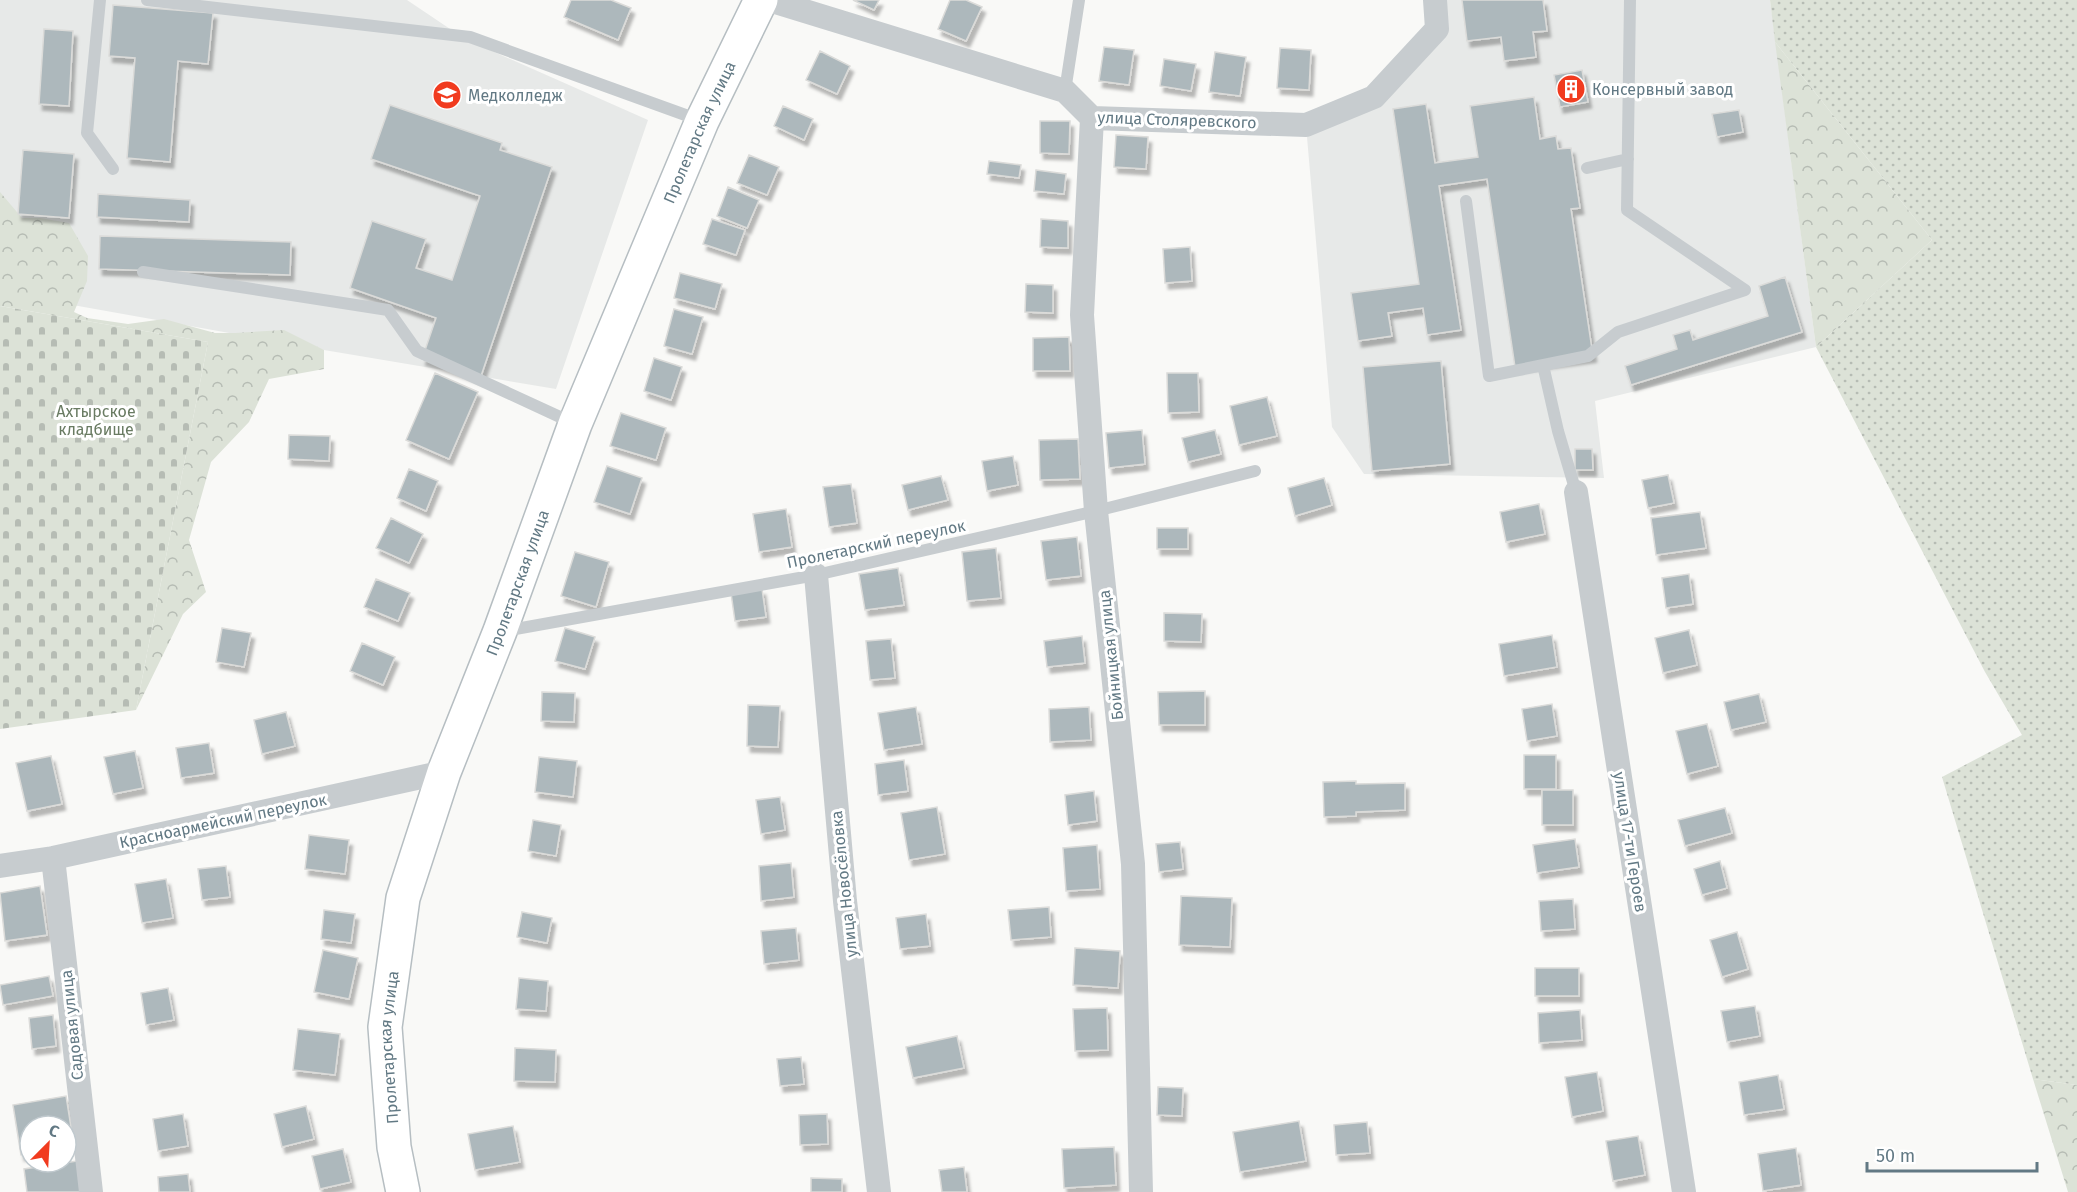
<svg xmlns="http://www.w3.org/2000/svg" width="2077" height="1192" viewBox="0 0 2077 1192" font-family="'Fira Sans',sans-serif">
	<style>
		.built { fill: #e7e9e8 }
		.grass { fill: url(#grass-dots) }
		.forest { fill: url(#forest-crowns) }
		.cemetery { fill: url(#cemetery-stones) }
		.building { fill: #adb8bc; stroke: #dbdbd9; stroke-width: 1.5; filter: url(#shadow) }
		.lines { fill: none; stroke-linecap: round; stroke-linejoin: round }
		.secondary-casing { stroke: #b6bec2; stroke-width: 36 }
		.service { stroke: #c7cccf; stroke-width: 12 }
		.minor { stroke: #c7cccf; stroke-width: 24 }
		.secondary { stroke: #fff; stroke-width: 33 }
		.labels { text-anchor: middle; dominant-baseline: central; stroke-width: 6; stroke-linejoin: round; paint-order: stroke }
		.poi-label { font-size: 16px; fill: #627984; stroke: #fff; text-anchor: start }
		.street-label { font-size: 16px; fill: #627984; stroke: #fff }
		.park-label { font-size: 16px; fill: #697b62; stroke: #fff }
	</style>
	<defs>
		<pattern id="grass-dots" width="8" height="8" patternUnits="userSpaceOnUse" patternTransform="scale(1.5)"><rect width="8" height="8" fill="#dce2d7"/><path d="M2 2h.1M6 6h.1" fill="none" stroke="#b6bcb4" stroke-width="1.8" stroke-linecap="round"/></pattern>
		<pattern id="forest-crowns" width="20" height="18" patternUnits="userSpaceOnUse" patternTransform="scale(1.5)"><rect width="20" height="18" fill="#dce2d7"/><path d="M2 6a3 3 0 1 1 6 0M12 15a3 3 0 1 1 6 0" fill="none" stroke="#b6bcb4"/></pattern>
		<pattern id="cemetery-stones" width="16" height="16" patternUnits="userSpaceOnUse" patternTransform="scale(1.5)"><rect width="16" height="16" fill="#dce2d7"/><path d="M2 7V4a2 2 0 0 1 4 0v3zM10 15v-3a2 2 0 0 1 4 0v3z" fill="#b6bcb4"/></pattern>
		<filter id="shadow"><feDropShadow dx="3.5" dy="6" stdDeviation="1.5" flood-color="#0004"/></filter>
	</defs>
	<rect width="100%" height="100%" fill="#f9f9f7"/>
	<path class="built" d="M0,0h407l58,39 183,81 -92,269 -232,-39 -324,-58z
		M1436,0h334l46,347 -221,54 9,77 -240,-4 -32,-47 -25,-290 75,-36 56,-71z"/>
	<path class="grass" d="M1770,0h307v1085l-44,-6 -91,-302 80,-42 -37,-63 -169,-325 116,-107 -157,-198z"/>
	<path class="forest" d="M1775,42l157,198 -116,107z
		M0,192l22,26h18l29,5 19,33 -1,25 -13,31 13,6 41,6 36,-5 51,14h20l49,-3 40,20v19l-55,10 -20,43 -38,40 -22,78 17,52 -23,22 -47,96 72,-368 -208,-36z
		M2033,1079l44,6v107h-9z"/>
	<path class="cemetery" d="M0,306l208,36 -72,368 -136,19z"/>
	<path class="building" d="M571,0h40l20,8 -13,32 -54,-23z
		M853,0h26l-5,10z
		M950,0h16l16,7 -16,34 -28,-12z
		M1462,0h81l4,31 -14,1 3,25 -32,4 -3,-24 -34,4z
		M113,5l100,8 -5,51 -30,-3 -8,101 -43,-4 8,-100 -26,-2z
		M44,29l29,2 -4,75 -30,-2z
		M1104,47l30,3 -5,35 -30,-4z
		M1280,48l31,2 -2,40 -32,-2z
		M820,51l30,15 -13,28 -31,-14z
		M1215,52l31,5 -6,39 -31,-4z
		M1164,59l32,5 -5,27 -31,-5z
		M1582,70l6,32 -28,5 -6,-32z
		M1534,97l6,42 16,-3 2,13 13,-1 9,60 -9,1 22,147 -78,11 -28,-188 -48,7 22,144 -34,5 -4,-27 -35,5 4,23 -34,5 -7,-48 68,-9 -26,-175 33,-5 9,59 43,-6 -8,-51z
		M390,105l112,38 -2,7 52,17 -72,212 -58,-20 14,-41 -86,-30 22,-67 54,18 -10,29 36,12 28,-84 -109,-37z
		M783,106l30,13 -9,21 -30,-14z
		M1739,110l4,22 -26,5 -5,-23z
		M1040,121h30l-1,33 -29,-1z
		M1116,135l32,2 -2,32 -32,-2z
		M23,150l51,4 -5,64 -51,-4z
		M749,155l30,12 -12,28 -30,-12z
		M989,161l32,4 -2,13 -32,-4z
		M1036,170l30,4 -2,20 -30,-3z
		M728,187l31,13 -12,28 -30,-12z
		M98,194l92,6 -1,22 -92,-5z
		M712,219l33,11 -9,25 -33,-11z
		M1041,219l27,2v27l-28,-1z
		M100,236l191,6 -1,33 -191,-6z
		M1190,247l2,34 -27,2 -2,-34z
		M680,273l42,11 -7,25 -41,-11z
		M1785,277l17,55 -171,53 -6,-19 52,-17 -4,-14 17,-5 3,10 75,-24 -9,-30z
		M1026,284l27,1v28l-28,-1z
		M674,309l29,8 -11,37 -28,-8z
		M1069,337l1,34h-37v-33z
		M654,358l28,9 -11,33 -27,-9z
		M1441,361l9,103 -78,7 -9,-104z
		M435,373l43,19 -29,67 -43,-19z
		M1167,373h31l1,39 -31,1z
		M1267,397l10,39 -38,9 -9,-39z
		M621,413l45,15 -10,32 -46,-14z
		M1142,430l3,34 -36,4 -3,-35z
		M1215,430l6,24 -33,8 -6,-24z
		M289,435l41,1 -1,25 -41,-2z
		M1078,439l2,40 -40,1 -1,-40z
		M1575,449h17l1,21h-18z
		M1013,456l5,29 -31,6 -5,-30z
		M607,466l35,12 -12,36 -36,-12z
		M409,469l29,12 -12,30 -29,-13z
		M1668,475l6,28 -26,5 -6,-28z
		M941,476l7,24 -40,10 -6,-25z
		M1324,478l8,27 -37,11 -7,-28z
		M851,484l6,39 -28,4 -6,-40z
		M1539,504l6,30 -39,8 -6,-30z
		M786,509l6,38 -33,5 -6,-38z
		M1700,512l6,36 -50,7 -5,-37z
		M391,518l32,16 -14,29 -33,-15z
		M1157,528h31v21h-31z
		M1077,537l4,39 -35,4 -5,-39z
		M996,548l5,50 -34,3 -5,-49z
		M575,552l34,10 -13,45 -35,-11z
		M898,568l6,37 -39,5 -6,-36z
		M1689,574l4,30 -27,4 -4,-30z
		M376,579l34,14 -12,28 -34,-14z
		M762,589l4,28 -31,4 -4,-28z
		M1164,613l38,1 -1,28 -37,-1z
		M222,628l29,5 -7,34 -28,-5z
		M565,628l30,9 -10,32 -30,-8z
		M1689,630l8,35 -34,8 -8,-35z
		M1552,635l5,32 -53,9 -5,-32z
		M1082,636l3,27 -38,4 -3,-26z
		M891,639l4,39 -25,2 -4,-39z
		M362,643l33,14 -12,28 -33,-14z
		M1205,691v34h-46l-1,-33z
		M542,692l33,1 -1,29 -33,-1z
		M1759,694l7,28 -35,8 -7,-28z
		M1552,704l5,32 -30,5 -5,-32z
		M748,705l32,1 -2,41 -31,-1z
		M916,707l6,37 -38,6 -6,-37z
		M1089,707l2,33 -41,2 -1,-33z
		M286,712l9,34 -33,8 -8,-34z
		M1707,724l11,42 -31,8 -11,-43z
		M209,743l5,30 -33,5 -5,-30z
		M135,751l8,37 -30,6 -9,-37z
		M1524,755h32v34h-32z
		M51,756l11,48 -35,7 -11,-48z
		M539,757l38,4 -4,36 -38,-5z
		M904,760l4,31 -30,4 -3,-31z
		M1356,781v3l49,-1v27l-49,2v4l-32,1 -1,-35z
		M1542,790h31v35h-31z
		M1094,791l3,30 -29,4 -3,-30z
		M780,797l5,33 -24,4 -5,-34z
		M937,807l8,47 -36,6 -8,-47z
		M1725,808l7,25 -47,13 -7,-26z
		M533,820l28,5 -5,31 -28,-5z
		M309,835l40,5 -4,34 -40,-5z
		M1575,839l4,28 -42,6 -4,-28z
		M1180,842l3,27 -24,3 -3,-28z
		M1097,845l3,44 -34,2 -3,-43z
		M1720,861l7,27 -25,7 -8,-26z
		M791,863l3,34 -33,4 -2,-35z
		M226,866l4,31 -28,3 -4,-31z
		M166,879l7,39 -31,5 -7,-39z
		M40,886l7,49 -42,6 -5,-48z
		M1181,896l51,2 -2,49 -51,-2z
		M1573,899l2,30 -34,2 -2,-30z
		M1049,907l2,30 -40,3 -3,-30z
		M324,910l31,4 -4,29 -30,-4z
		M522,912l30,6 -5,25 -30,-6z
		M926,914l4,32 -30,3 -4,-31z
		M796,928l3,32 -35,4 -3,-33z
		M1737,932l11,37 -26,8 -12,-37z
		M1075,948l45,3 -2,37 -45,-3z
		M323,950l35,8 -9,41 -35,-7z
		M1535,968h44v28h-44z
		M49,976l4,20 -50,9 -3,-20z
		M519,978l29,3 -2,30 -30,-2z
		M168,988l6,32 -28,5 -5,-32z
		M1755,1006l5,30 -33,6 -6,-31z
		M1107,1008l1,42 -33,1 -2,-42z
		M1580,1010l2,30 -43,3 -1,-30z
		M53,1015l3,31 -24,3 -3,-31z
		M298,1029l42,5 -5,41 -42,-5z
		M957,1036l7,32 -51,10 -7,-31z
		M515,1048l41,2 -1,32 -41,-1z
		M801,1057l3,27 -24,2 -3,-27z
		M1597,1072l6,39 -31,6 -7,-40z
		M1778,1075l6,34 -40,6 -5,-33z
		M1158,1087l25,1 -1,28 -25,-1z
		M66,1096l8,50 -8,1v-21h-36v28l-9,1 -8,-50z
		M306,1106l8,33 -32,8 -8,-33z
		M183,1114l5,32 -30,5 -5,-32z
		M827,1114l1,30 -28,1 -1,-30z
		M1299,1121l7,40 -66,11 -7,-40z
		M1367,1122l3,31 -34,2 -2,-30z
		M513,1126l7,36 -45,8 -7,-36z
		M1638,1136l7,39 -32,6 -7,-40z
		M1114,1147l2,38 -52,3 -2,-39z
		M1796,1148l5,37 -38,6 -5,-37z
		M343,1149l8,33 -31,7 -8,-33z
		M77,1161l5,31h-55l-3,-23z
		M964,1167l3,25h-25l-3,-22z
		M188,1174l2,18h-31l-1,-15z
		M811,1178l31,1v13h-31z"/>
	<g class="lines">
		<g class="secondary-casing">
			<g id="secondary">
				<path id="s1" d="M403,1192l-9,-45 -9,-120 18,-129 41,-126 56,-141 75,-207 127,-303 59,-121"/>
			</g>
		</g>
		<path class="service" d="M100,0l-13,133 26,36
			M147,0l323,37 232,84
			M1065,91l14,-91
			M1587,168l41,-9
			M1466,201l23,175 99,-20 30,-24 127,-42 -118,-80 3,-210
			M143,272l245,38 29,41 156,72
			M1543,365l15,66 18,61
			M504,631l312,-56 280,-64 159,-40"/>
		<path class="minor" d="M769,0l296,91 27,27 214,7 68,-28 63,-68 -2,-29
			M1092,118l-10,197 14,196 37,353 8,328
			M1576,492l108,700
			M816,575l29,326 34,291
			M53,858l38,334
			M0,866l53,-8 391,-86"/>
		<use href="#secondary" class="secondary"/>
	</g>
	<defs>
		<g id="building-disc" transform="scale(1.5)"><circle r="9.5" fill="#f13b1f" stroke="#fff"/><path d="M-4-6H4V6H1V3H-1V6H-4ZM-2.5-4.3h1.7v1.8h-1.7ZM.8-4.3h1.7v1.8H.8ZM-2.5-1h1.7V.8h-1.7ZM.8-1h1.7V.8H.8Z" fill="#fff"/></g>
		<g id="university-disc" transform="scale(1.5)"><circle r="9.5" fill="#f13b1f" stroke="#fff"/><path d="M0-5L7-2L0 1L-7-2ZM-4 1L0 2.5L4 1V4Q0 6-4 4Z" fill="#fff"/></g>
	</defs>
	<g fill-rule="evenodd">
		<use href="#building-disc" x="1571" y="89"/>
		<use href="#university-disc" x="447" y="95"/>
	</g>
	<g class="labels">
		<g class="poi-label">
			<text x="1592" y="89">Консервный завод</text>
			<text x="468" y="95">Медколледж</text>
		</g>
		<g class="street-label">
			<text transform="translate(1177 120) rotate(2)">улица Столяревского</text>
			<text stroke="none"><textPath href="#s1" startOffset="1118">Пролетарская улица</textPath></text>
			<text transform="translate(876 544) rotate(-12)">Пролетарский переулок</text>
			<text stroke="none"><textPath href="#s1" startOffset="632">Пролетарская улица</textPath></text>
			<text transform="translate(1111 655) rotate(-96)">Бойницкая улица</text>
			<text transform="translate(223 821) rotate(-12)">Красноармейский переулок</text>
			<text transform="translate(1630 842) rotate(81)">улица 17-ти Героев</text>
			<text transform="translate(844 884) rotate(-96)">улица Новосёловка</text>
			<text transform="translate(72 1025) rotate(-96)">Садовая улица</text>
			<text stroke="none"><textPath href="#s1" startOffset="146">Пролетарская улица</textPath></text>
		</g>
		<g class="park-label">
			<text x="96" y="411">Ахтырское<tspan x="96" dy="18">кладбище</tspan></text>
		</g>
	</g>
	<g transform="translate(48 1144) rotate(24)"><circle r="28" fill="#ffffff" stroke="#c0c9ce" stroke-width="1.5"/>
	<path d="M0-4.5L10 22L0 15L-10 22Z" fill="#f13b1f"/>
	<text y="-9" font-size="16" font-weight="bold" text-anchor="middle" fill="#627984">С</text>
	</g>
	<path d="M1867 1162v9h170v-9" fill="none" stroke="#627984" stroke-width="3"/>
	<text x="1876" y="1162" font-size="18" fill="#627984" stroke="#ffffff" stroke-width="4.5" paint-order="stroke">50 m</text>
</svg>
